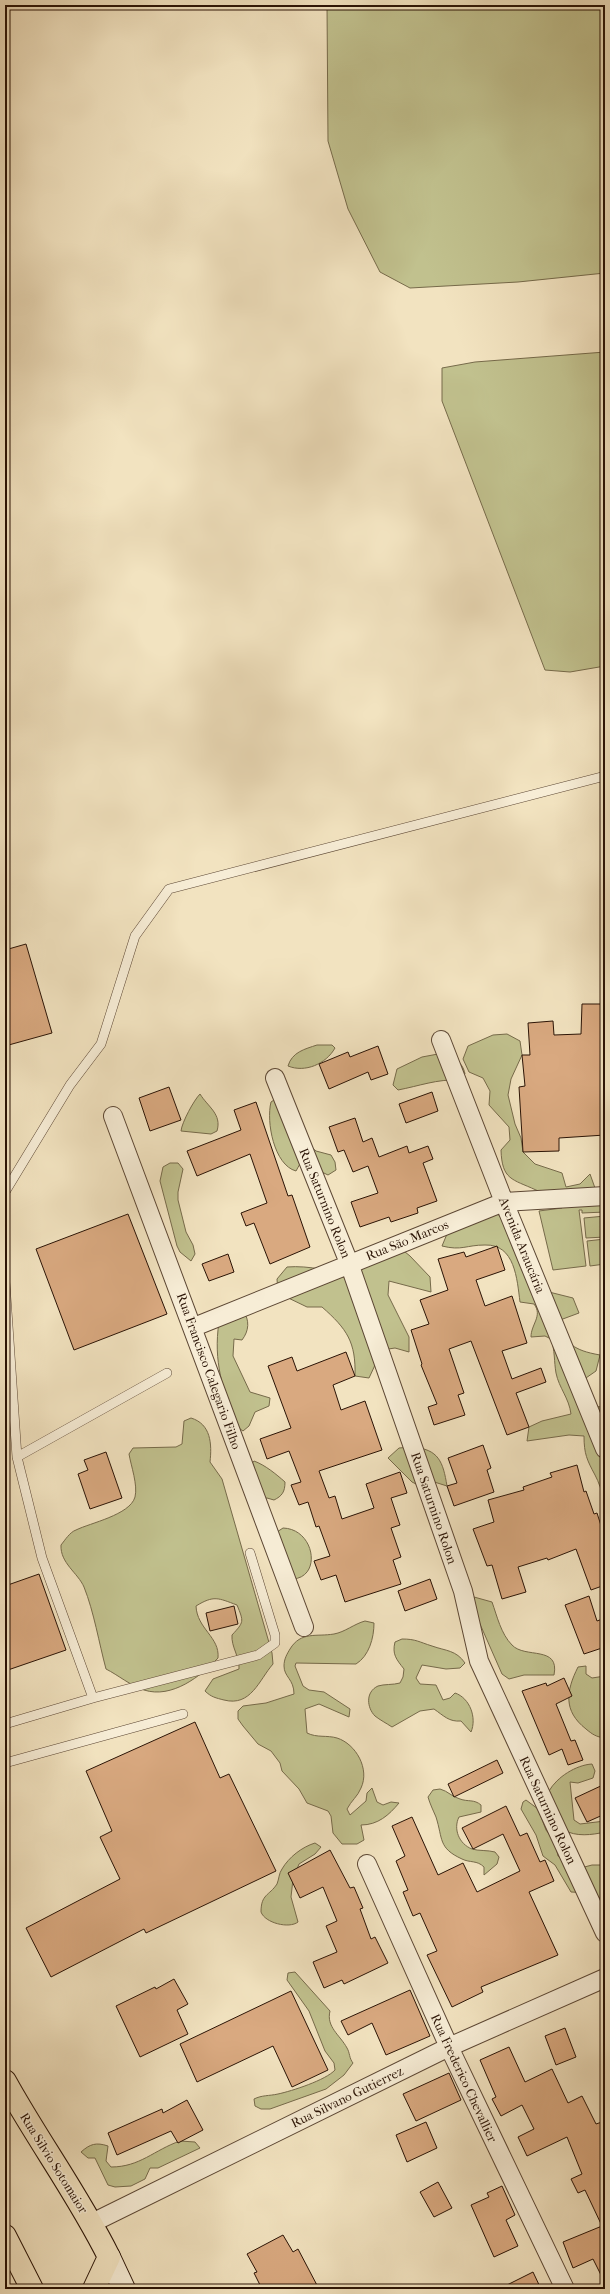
<svg xmlns="http://www.w3.org/2000/svg" width="610" height="2294" viewBox="0 0 610 2294" font-family="'IM FELL French Canon',serif">
	<style>
		.green { fill: #c1c18e; stroke: #766a4a }
		.building { fill: #d9a980; stroke: #2a1305 }
		.lines { fill: none; stroke-linecap: round; stroke-linejoin: round }
		.lane-casing { stroke: #5c4734; stroke-width: 10 }
		.street-casing { stroke: #5c4734; stroke-width: 20 }
		.secondary-casing { stroke: #2a1305; stroke-width: 24 }
		.highway-casing { stroke: #2a1305; stroke-width: 24 }
		.lane { stroke: #f7edd6; stroke-width: 9 }
		.street { stroke: #f7edd6; stroke-width: 18 }
		.secondary { stroke: #f7edd6; stroke-width: 22 }
		.highway { stroke: #f2e3c0; stroke-width: 22 }
		.labels { text-anchor: middle; dominant-baseline: central; stroke-width: 3; stroke-linejoin: round; paint-order: stroke }
		.street-label { font-size: 13px; fill: #2a1305; stroke: #f7edd6 }
	</style>
	<rect width="100%" height="100%" fill="#f2e3c0"/>
	<filter id="stains"><feTurbulence type="fractalNoise" baseFrequency=".005" numOctaves="4"/><feColorMatrix values="0 0 0 0 .2 0 0 0 0 .09 0 0 0 0 .02 0 0 0 .5 -.17"/></filter>
	<radialGradient id="worn" r=".72"><stop offset=".6" stop-color="#630" stop-opacity="0"/><stop offset="1" stop-color="#630" stop-opacity=".3"/></radialGradient>
	<path class="green" d="M327,5h278v268l-87,9 -108,6 -30,-16 -32,-63 -20,-68z
		M605,352v314l-35,6 -25,-2 -103,-269v-33l33,-6z
		M507,1034l13,7 2,14 -11,24 -3,16 7,29 6,14 2,14 12,12 27,9 4,14 14,-3 10,-10 5,14 10,4v20l-23,1v-3h-3l7,56 -33,4 -14,-59 23,-3c-8,-8 -16,-14 -26,-18 -24,-11 -34,-10 -35,-40l9,-10 -1,-13 -20,-22 1,-14 -7,-13 -14,-6 -6,-13 5,-13 25,-11z
		M317,1045h15l3,3c-9,16 -30,25 -47,18 4,-14 17,-17 29,-21z
		M438,1054c13,4 24,5 27,20l-6,6c-22,-1 -40,6 -61,10l-5,-5 4,-16 25,-12z
		M200,1094c8,13 22,20 17,37l-6,3 -30,-3c1,-9 13,-31 19,-37z
		M277,1098l33,48 6,5 15,4 4,7 1,8 -8,5 -27,-13 -5,9c-22,-6 -30,-49 -25,-69z
		M170,1163h8l5,6 -5,23v8l8,32 7,13 2,9 -4,7 -11,-9 -3,-6 -17,-65 3,-14z
		M490,1204l18,23 37,64 28,7 6,15 -27,10c17,21 20,27 48,32l-4,16 -13,9 4,25 14,2 4,8v84c-4,-8 -6,-17 -10,-24 -8,-15 -11,-21 -11,-39l-15,-1 -42,6 2,-14 13,-6 29,-7c-2,-16 -12,-26 -15,-41 -2,-11 -1,-23 -5,-34l-6,-3 -14,1c0,-13 12,-21 3,-33l-14,-2c-3,-23 -5,-58 -35,-57 -19,0 -23,6 -43,1l5,-12z
		M605,1216v21l-19,1 -2,-20z
		M605,1239v25l-15,2 -3,-25z
		M399,1247l11,9 20,21 1,15 -42,-11 -1,14 21,42v15l-14,-4 -13,2 -13,28 -14,-2c1,-34 -8,-47 -33,-69h-15l-29,-14 -1,-14 10,-12c22,-2 46,5 69,8l11,-10z
		M243,1311c7,9 6,20 -1,29l-8,-1 -1,17 17,36 20,6 -1,8 -14,6 -6,14 -6,5 -7,-5c-13,-37 -23,-64 -17,-104z
		M191,1418c20,6 21,26 19,44l12,17 50,174 1,11c-14,16 -22,43 -49,36 -8,-2 -13,-3 -19,-9l8,-12 26,-10c1,-12 -8,-22 -7,-34 12,-13 12,-13 5,-30 -19,-7 -23,-10 -41,1 1,23 24,31 22,52 -17,18 -46,41 -74,32 -13,-4 -26,-15 -38,-21 -7,-26 -12,-57 -22,-82 -6,-14 -24,-24 -23,-42 4,-5 9,-13 15,-15 14,-7 54,-15 59,-33 3,-12 -4,-31 -6,-43l4,-6 43,-1 6,-3 2,-23z
		M412,1447c27,2 31,15 35,39l-19,-6 -4,8 -12,-6 -24,-24 11,-10z
		M254,1461c11,4 22,13 31,21 0,10 -3,14 -11,18l-7,-2 -7,1 -11,-32z
		M283,1528c32,1 39,49 10,51l-16,-47z
		M474,1597l18,5c5,14 9,32 20,43 13,14 48,0 42,30h-30l-15,4 -7,-5 -26,-59z
		M365,1621l9,2c0,15 -5,33 -18,41l-60,-1 -1,3 8,20 6,4 15,2 26,17 -1,8 -30,-13 -14,5 2,24c10,5 20,2 30,5 19,6 33,31 24,50 -3,8 -10,13 -14,21l3,6 16,-14 1,-8 5,-5 5,14 6,3 8,-3 8,1c-10,12 -21,22 -38,22l3,15 -7,4h-15l-9,-11 -2,-17 -3,-5 -21,-8 -8,-14 -17,-18 -2,-8 -9,-12 -13,-7 -15,-18 -5,-7v-8l5,-5 23,-3 28,-9c0,-15 -10,-17 -10,-28 0,-7 3,-12 6,-17 11,-18 26,-12 44,-15 11,-2 20,-10 31,-13z
		M402,1639c14,0 17,3 30,7 14,5 24,4 33,17l-5,5 -14,1 -24,-4 -6,13 4,6 16,1 7,15 7,-2 5,-5c15,5 22,25 16,39l-10,-11c-12,1 -17,-5 -27,-12l-14,2 -28,16c-6,-4 -12,-7 -17,-11 -8,-8 -10,-24 3,-30 6,-2 15,-1 22,-3l3,-6 1,-8c-8,-10 -12,-15 -9,-27z
		M586,1666v8l6,4 13,-2v62c-9,-1 -13,-4 -19,-9 -23,-18 -20,-38 -8,-62z
		M592,1764l3,7 -2,7 -15,5 -8,-1 4,38 6,4 25,-3v11c-13,3 -29,5 -41,-2l-15,-39c8,-14 27,-26 43,-27z
		M440,1789c8,2 12,8 20,10 8,3 14,0 21,6v7l-22,5c-6,12 0,27 13,32 6,2 16,1 23,3l4,5 -2,7 -13,11v-8c-7,-7 -14,-4 -22,-8 -24,-11 -19,-20 -26,-42 -3,-7 -6,-13 -8,-20l5,-7z
		M526,1800l12,9 8,21 9,12 3,14 19,13 15,-4h13v40l-7,-9 -6,-3 -21,-1 -16,-27 -12,-9 -7,-21 -15,-26 2,-7z
		M315,1843l6,4 -6,7 -16,10 -6,15 -2,18 7,25c-9,7 -33,1 -37,-10 0,-18 8,-16 16,-28 2,-5 2,-11 5,-15 7,-12 20,-22 33,-26z
		M295,1972l35,39c-4,16 10,24 17,37 3,5 2,10 6,15l-9,12 -18,14 -56,20h-9l-6,-3 -1,-7c8,-4 15,-3 24,-5 14,-3 48,-14 57,-24l-1,-7 -9,-12 -16,-40 -22,-31 1,-7z
		M180,2141l15,1 5,6 -42,20h-8l-5,11 -14,7 -16,1 -7,-2 -13,-27h-7l-7,-6c9,-8 15,-10 27,-6l-2,15 5,6c29,0 43,-17 69,-26z"/>
	<path class="building" d="M26,944l26,89 -47,13v-96z
		M582,1004h23v131l-46,3v13l-36,1 -4,-65 6,-1 -3,-31h8l-2,-32 25,-2 1,14 27,-1z
		M378,1046l10,28 -17,6 -3,-8 -39,17 -10,-25 29,-12 2,5z
		M169,1087l12,33 -31,11 -11,-33z
		M432,1092l6,19 -32,12 -7,-19z
		M256,1102l32,94 4,-1 18,52 -40,17 -16,-41 -8,3 -5,-13 26,-10 -17,-49 -53,22 -10,-25 54,-21 -7,-20z
		M355,1118l8,24 9,-4 7,19 28,-11 2,7 19,-7 5,13 -10,4 14,38 -20,7 1,5 -27,9 -2,-5 -29,10 -9,-25 27,-9 -10,-27 -15,6 -9,-22 -6,2 -9,-25z
		M128,1214l39,100 -93,36 -38,-101z
		M497,1246l8,24 -29,10 9,26 27,-10 15,47 -25,8 10,28 29,-11 5,14 -30,11 13,34 -22,8 -36,-94 -22,8 15,44 -6,2 7,20 -31,10 -6,-18 9,-3 -16,-39 1,-1 -11,-34 18,-6 -9,-24 28,-10 -10,-31 26,-7 2,5z
		M228,1254l6,18 -25,9 -7,-17z
		M346,1352l9,24 -22,9 8,25 24,-9 17,49 -63,21 10,27 6,-2 7,23 32,-11 -8,-24 34,-12 7,21 -16,5 9,27 -9,3 10,29 -8,3 8,24 -56,18 -9,-27 -15,5 -7,-19 16,-5 -11,-30 -3,1 -8,-25 -9,3 -8,-20 10,-3 -12,-31 -22,8 -7,-20 31,-11 -23,-62 24,-9 5,14z
		M483,1445l8,23 -4,2 7,22 -40,14 -7,-20 10,-3 -9,-25z
		M106,1452l16,46 -32,11 -12,-35 10,-4 -4,-10z
		M577,1465l7,27 2,-1 8,23 3,-1 8,25v47l-14,5 -15,-41 -28,11 -1,-2 -29,9 8,25 -24,7 -10,-34 -5,1 -14,-37 21,-7 -6,-22 36,-10 -1,-3 29,-10 -2,-4z
		M39,1574l27,76 -61,21v-85z
		M430,1579l7,20 -32,12 -7,-20z
		M589,1596l8,25 8,-3v29l-21,7 -19,-49z
		M234,1606l4,18 -28,7 -4,-18z
		M564,1678l8,18 -16,8 15,37 4,-1 8,20 -15,5 -6,-16 -13,6 -27,-64 24,-8 1,3z
		M195,1722l25,56 9,-4 47,97 -130,62 -2,-4 -93,48 -25,-49 94,-49 -20,-42 12,-6 -26,-60z
		M497,1760l6,13 -49,24 -6,-13z
		M605,1784v30l-18,8 -12,-24z
		M506,1806l14,30 7,-3 13,29 5,-2 9,21 -25,11 29,63 -77,32 2,5 -31,15 -25,-52 10,-4 -17,-38 -7,3 -10,-24 5,-2 -12,-29 9,-5 -13,-30 20,-9 26,58 25,-12 14,29 43,-21 -17,-37 -30,15 -11,-21z
		M330,1850l20,38 4,-1 9,21 -3,1 11,30 4,-2 13,26 -44,21 -2,-4 -18,8 -11,-26 24,-10 -11,-26 11,-5 -14,-34 -23,11 -12,-25z
		M174,1979l14,25 -11,6 11,24 -48,23 -24,-51 39,-19 1,2z
		M410,1990l20,46 -44,19 -14,-32 -24,12 -7,-14z
		M291,1991l37,79 -36,17 -19,-41 -76,36 -17,-38z
		M565,2028l11,29 -20,8 -11,-29z
		M509,2047l16,35 27,-13 16,34 14,-7 14,28 9,-3v162l-12,-24 -20,9 -10,-26 39,-16 -17,-36 -7,3 -7,-14 11,-5 -15,-37 -40,19 -9,-19 16,-8 -12,-24 -21,11 -9,-17 4,-2 -16,-37z
		M449,2073l12,27 -45,21 -13,-27z
		M187,2100l16,30 -25,13 -7,-12 -54,24 -9,-22 54,-24 1,4z
		M426,2122l11,26 -30,14 -11,-27z
		M438,2182l14,26 -18,9 -14,-25z
		M502,2186l13,29 -9,5 12,26 -24,11 -23,-52 18,-8 -2,-4z
		M283,2235l10,17 5,-3 21,40h-57l-8,-16 3,-1 -10,-18z
		M533,2272l8,17h-42z"/>
	<g class="lines">
		<g class="lane-casing">
			<path id="lane" d="M5,1192l65,-107 31,-41 34,-108 34,-47 436,-113
				M5,1282l12,175 25,101 51,140
				M17,1457l150,-84
				M5,1724l88,-26 165,-43 17,-12v-8l-25,-82
				M5,1763l178,-49"/>
		</g>
		<g class="street-casing">
			<path id="street" d="M441,1040l63,162 101,247
				M275,1078l74,185 114,328 16,70 126,272
				M113,1116l191,511
				M194,1327l310,-125 101,-6
				M367,1864l82,183 116,242
				M92,2223l357,-176 156,-69"/>
		</g>
		<g class="secondary-casing">
			<path id="secondary" d="M109,2257l15,32"/>
		</g>
		<g class="highway-casing">
			<path id="highway" d="M5,2081c33,60 74,115 104,176l-15,32
				M5,2236l27,53"/>
		</g>
		<use href="#lane" class="lane"/>
		<use href="#street" class="street"/>
		<use href="#secondary" class="secondary"/>
		<use href="#highway" class="highway"/>
	</g>
	<g class="labels">
		<g class="street-label">
			<text transform="translate(325 1203) rotate(68)">Rua Saturnino Rolon</text>
			<text transform="translate(407 1240) rotate(-22)">Rua São Marcos</text>
			<text transform="translate(522 1245) rotate(68)">Avenida Araucária</text>
			<text transform="translate(209 1371) rotate(70)">Rua Francisco Calegario Filho</text>
			<text transform="translate(434 1508) rotate(71)">Rua Saturnino Rolon</text>
			<text transform="translate(548 1810) rotate(65)">Rua Saturnino Rolon</text>
			<text transform="translate(464 2078) rotate(65)">Rua Frederico Chevallier</text>
			<text transform="translate(347 2097) rotate(-26)">Rua Silvano Gutierrez</text>
			<text transform="translate(54 2163) rotate(58)">Rua Silvio Sotomaior</text>
		</g>
	</g>
	<rect width="610" height="2294" fill="none" stroke="#f2e3c0" stroke-width="20"/>
	<rect x="6" y="6" width="598" height="2282" fill="none" stroke="#2a1305" stroke-width="2"/>
	<rect x="10" y="10" width="590" height="2274" fill="none" stroke="#2a1305"/>
	<rect width="100%" height="100%" filter="url(#stains)"/>
	<rect width="100%" height="100%" fill="url(#worn)"/>
</svg>
